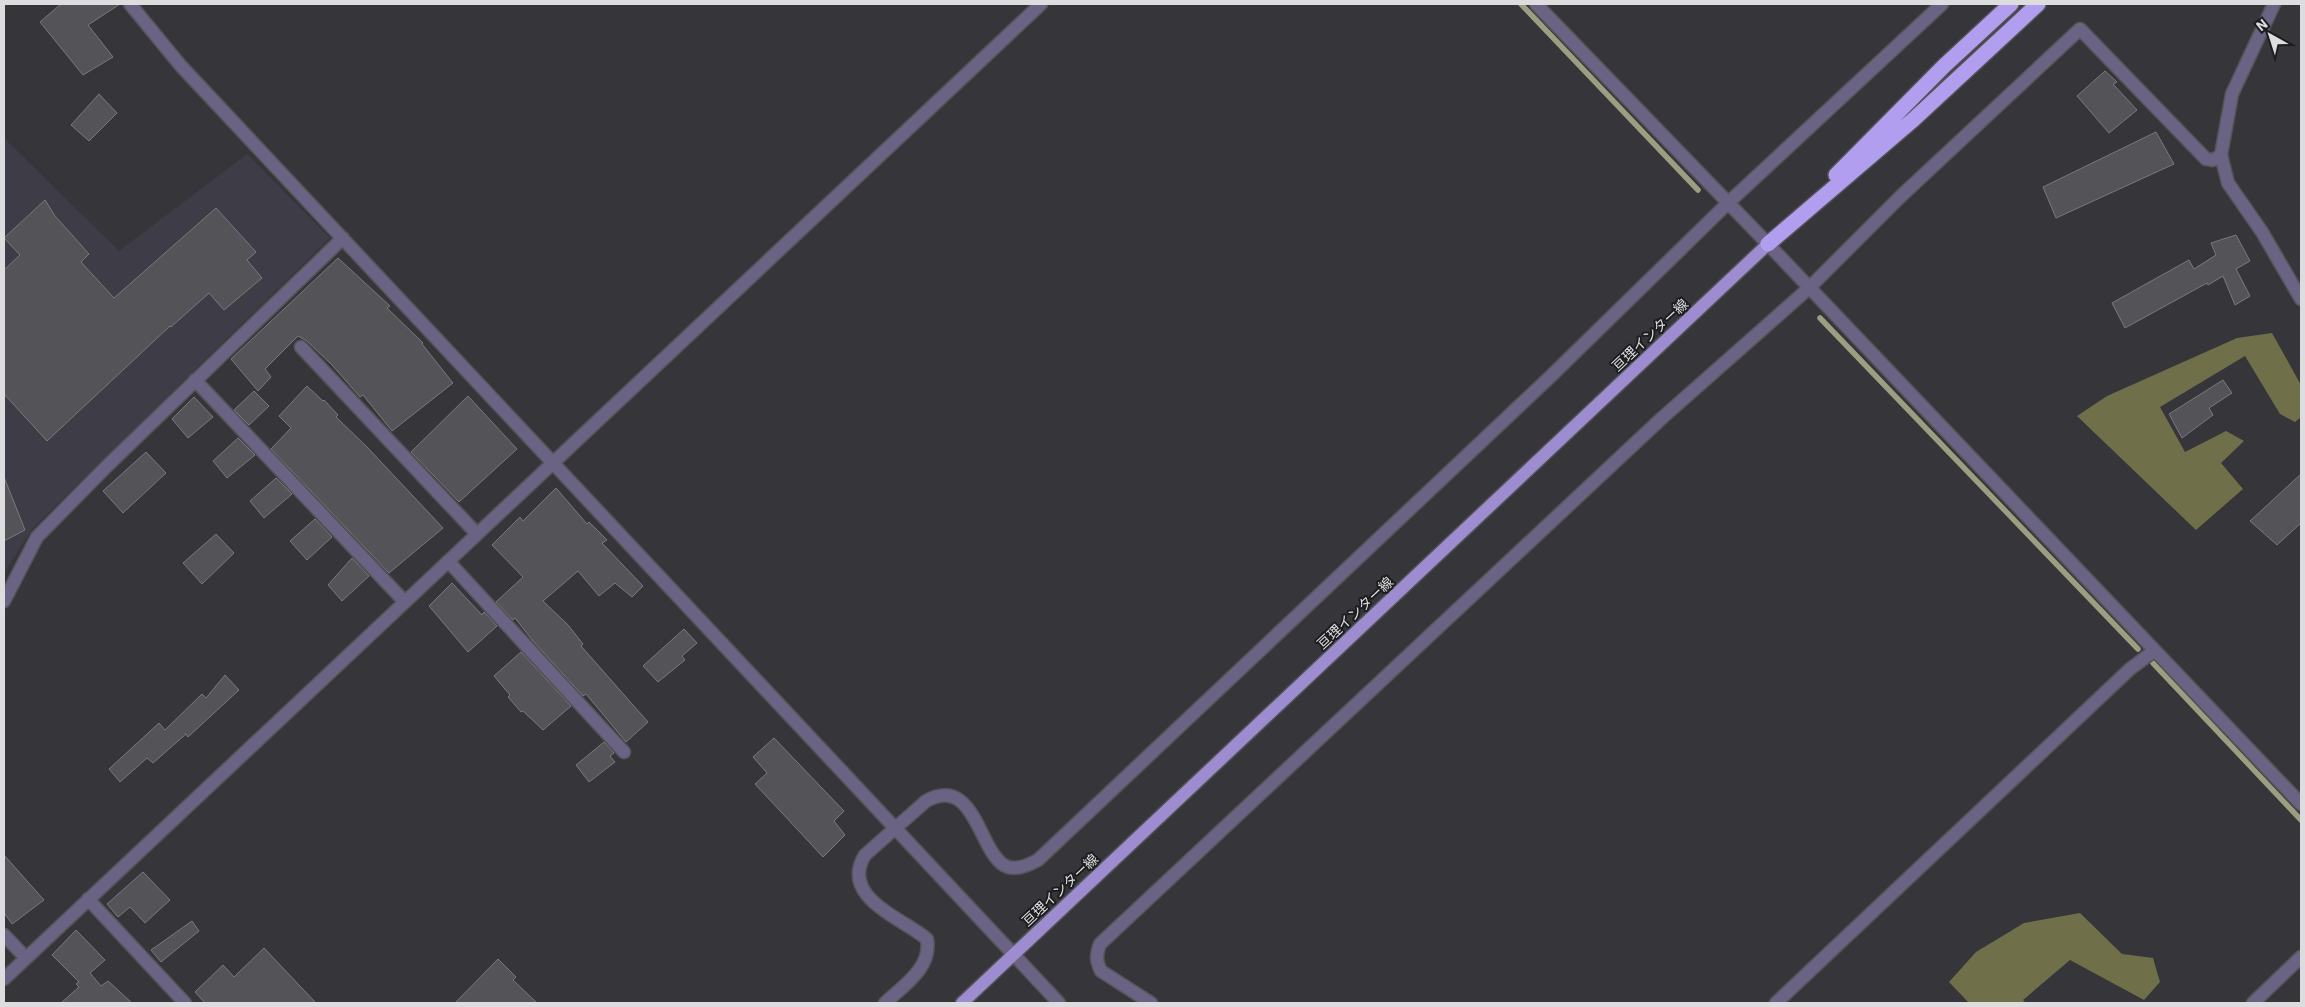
<svg xmlns="http://www.w3.org/2000/svg" width="2305" height="1007" viewBox="0 0 2305 1007" font-family="'IBM Plex Sans','Noto Sans JP',sans-serif">
	<style>
		.built { fill: #3e3c46 }
		.forest { fill: #6f6f49 }
		.lines { fill: none; stroke-linecap: round; stroke-linejoin: round }
		.stream { stroke: #9d9d82; stroke-width: 5.5 }
		.building { fill: #545358; stroke: #7a797e }
		.minor-casing { stroke: #545357; stroke-width: 15 }
		.major-casing { stroke: #545357; stroke-width: 15 }
		.highway-casing { stroke: #545357; stroke-width: 18 }
		.minor { stroke: #6a6384; stroke-width: 12 }
		.major { stroke: #9d8dd0; stroke-width: 12 }
		.highway { stroke: #b19eef; stroke-width: 15 }
		.labels { text-anchor: middle; dominant-baseline: central; stroke-width: 4; stroke-linejoin: round; paint-order: stroke }
		.street-label { font-size: 14px; fill: #dddddf; stroke: #1d1d1f }
	</style>
	<rect width="100%" height="100%" fill="#363539"/>
	<path class="built" d="M4,138l115,113 128,-97 83,84 -298,291 -28,44z"/>
	<path class="forest" d="M2272,333l29,52v32l-6,5 -15,-8 -35,-58 -85,51 25,45 41,-21 18,10 -23,22 22,26 -47,41 -119,-114 30,-20 130,-58z
		M2080,913l42,41 31,4 7,24 -16,18 -74,-40 -47,40 3,3h-57l-20,-21 27,-30 48,-29z"/>
	<g class="lines">
		<path class="stream" d="M1521,4l177,186
			M1820,318l318,331
			M2153,663l148,157"/>
	</g>
	<path class="building" d="M61,4h59l-32,21 25,32 -30,18 -43,-53z
		M2105,71l12,11 -4,2 24,26 -28,23 -32,-37z
		M99,94l18,19 -28,28 -18,-16z
		M2156,132l18,32 -118,54 -13,-31z
		M45,200l10,16 34,38 -8,8 33,36 102,-90 40,44 -9,8 15,18 -38,32 -15,-17 -38,34 -1,-1 -123,115 -43,-47v-124l16,-15 -16,-17z
		M2236,235l14,26 -14,8 14,27 -15,9 -12,-29 -15,9 -1,-2 -82,45 -13,-25 77,-43 5,9 22,-14 -5,-12z
		M338,258l52,48 -3,2 36,35 -1,1 31,39 -61,48 -29,-36 -3,2 -28,-32 -25,-24 -9,-5 -33,33 6,8 -13,14 -27,-32z
		M2223,380l9,13 -23,15 4,7 -31,23 -13,-24z
		M307,386l16,15 1,-1 14,15 -2,2 31,30 76,81 -54,45 -118,-124 20,-21 -12,-12z
		M254,391l15,15 -20,19 -15,-15z
		M468,396l49,53 -58,53 -48,-50z
		M194,397l19,20 -25,21 -16,-19z
		M238,438l17,17 -28,23 -14,-17z
		M146,452l20,21 -43,40 -20,-22z
		M2301,474v49l-24,22 -27,-24z
		M4,477l21,53 -21,11z
		M276,478l16,16 -28,24 -14,-17z
		M556,488l31,36 2,-2 18,18 -5,3 41,43 -11,11 -17,-14 -16,13 -21,-25 -35,30 25,24 15,19 -2,2 67,76 -22,20 -40,-48 -3,2 -50,-55 -18,-23 -2,2 -17,-18 27,-25 -31,-32 28,-28 3,4z
		M315,519l17,18 -25,23 -17,-19z
		M216,534l18,19 -32,31 -19,-21z
		M352,558l17,18 -27,25 -14,-16z
		M452,583l30,32 2,-3 13,14 -29,26 -39,-46z
		M684,629l13,14 -15,13 3,4 -27,22 -15,-16z
		M521,652l50,54 -28,24 -20,-19 -2,1 -13,-15 2,-2 -16,-19z
		M225,675l14,15 -51,47 -2,-3 -33,29 -6,-5 -27,24 -11,-13 50,-46 6,7 37,-36 4,4z
		M774,738l70,73 -10,10 11,14 -22,22 -68,-73 12,-11 -14,-16z
		M604,742l10,11 -4,3 5,6 -26,20 -13,-17z
		M4,855l40,45 -32,24 -8,-11z
		M143,872l27,28 -25,23 -15,-16 -12,10 -11,-13z
		M192,921l7,10 -38,31 -10,-12z
		M76,930l29,30 -15,13 11,13 7,-5 24,22h-71l18,-16 -3,-3 3,-2 -27,-27z
		M264,948l52,55h-111l-10,-11 28,-27 11,12z
		M498,959l18,18 -3,3 24,23h-82z"/>
	<g class="lines">
		<g class="minor-casing">
			<path id="minor" d="M130,4l51,62 878,937
				M1536,4l232,240 533,560
				M2274,4l-42,90 -11,61 7,28 34,49 39,67
				M301,347l176,187
				M195,380l209,221
				M448,561l176,191
				M4,601l33,-64 69,-70 237,-229
				M88,899l97,104
				M4,935l22,23
				M4,979l1037,-975
				M885,1003c19,-18 47,-35 42,-64 -25,-21 -88,-42 -62,-84l61,-54c51,-28 53,57 82,66 10,3 21,-2 30,-7l513,-484 177,-173 214,-199
				M1151,1003l-50,-32c-5,-10 -5,-16 -1,-27l562,-526 147,-130 91,-91 180,-168 126,130 7,1 8,-5
				M1776,1003l354,-334 24,-18
				M2253,1003l48,-46"/>
		</g>
		<g class="major-casing">
			<path id="major" d="M962,1003l806,-759"/>
		</g>
		<g class="highway-casing">
			<path id="highway" d="M1836,175l108,-109 67,-62
				M1768,244l146,-125 124,-115"/>
		</g>
		<use href="#minor" class="minor"/>
		<use href="#major" class="major"/>
		<use href="#highway" class="highway"/>
	</g>
	<g class="labels">
		<g class="street-label">
			<text transform="translate(1650 335) rotate(-43)">亘理インター線</text>
			<text transform="translate(1355 613) rotate(-43)">亘理インター線</text>
			<text transform="translate(1060 890) rotate(-43)">亘理インター線</text>
		</g>
	</g>
	<rect width="2305" height="1007" fill="none" stroke="#dddddf" stroke-width="10"/>
	<g transform="translate(2270 35) rotate(321)" stroke="#1d1d1f" stroke-width="4" paint-order="stroke">
	<path d="M0-4L9 19L0 12L-9 19Z" fill="#dddddf"/>
	<text y="-8" font-size="14" font-weight="bold" text-anchor="middle" fill="#dddddf">N</text>
	</g>
</svg>
